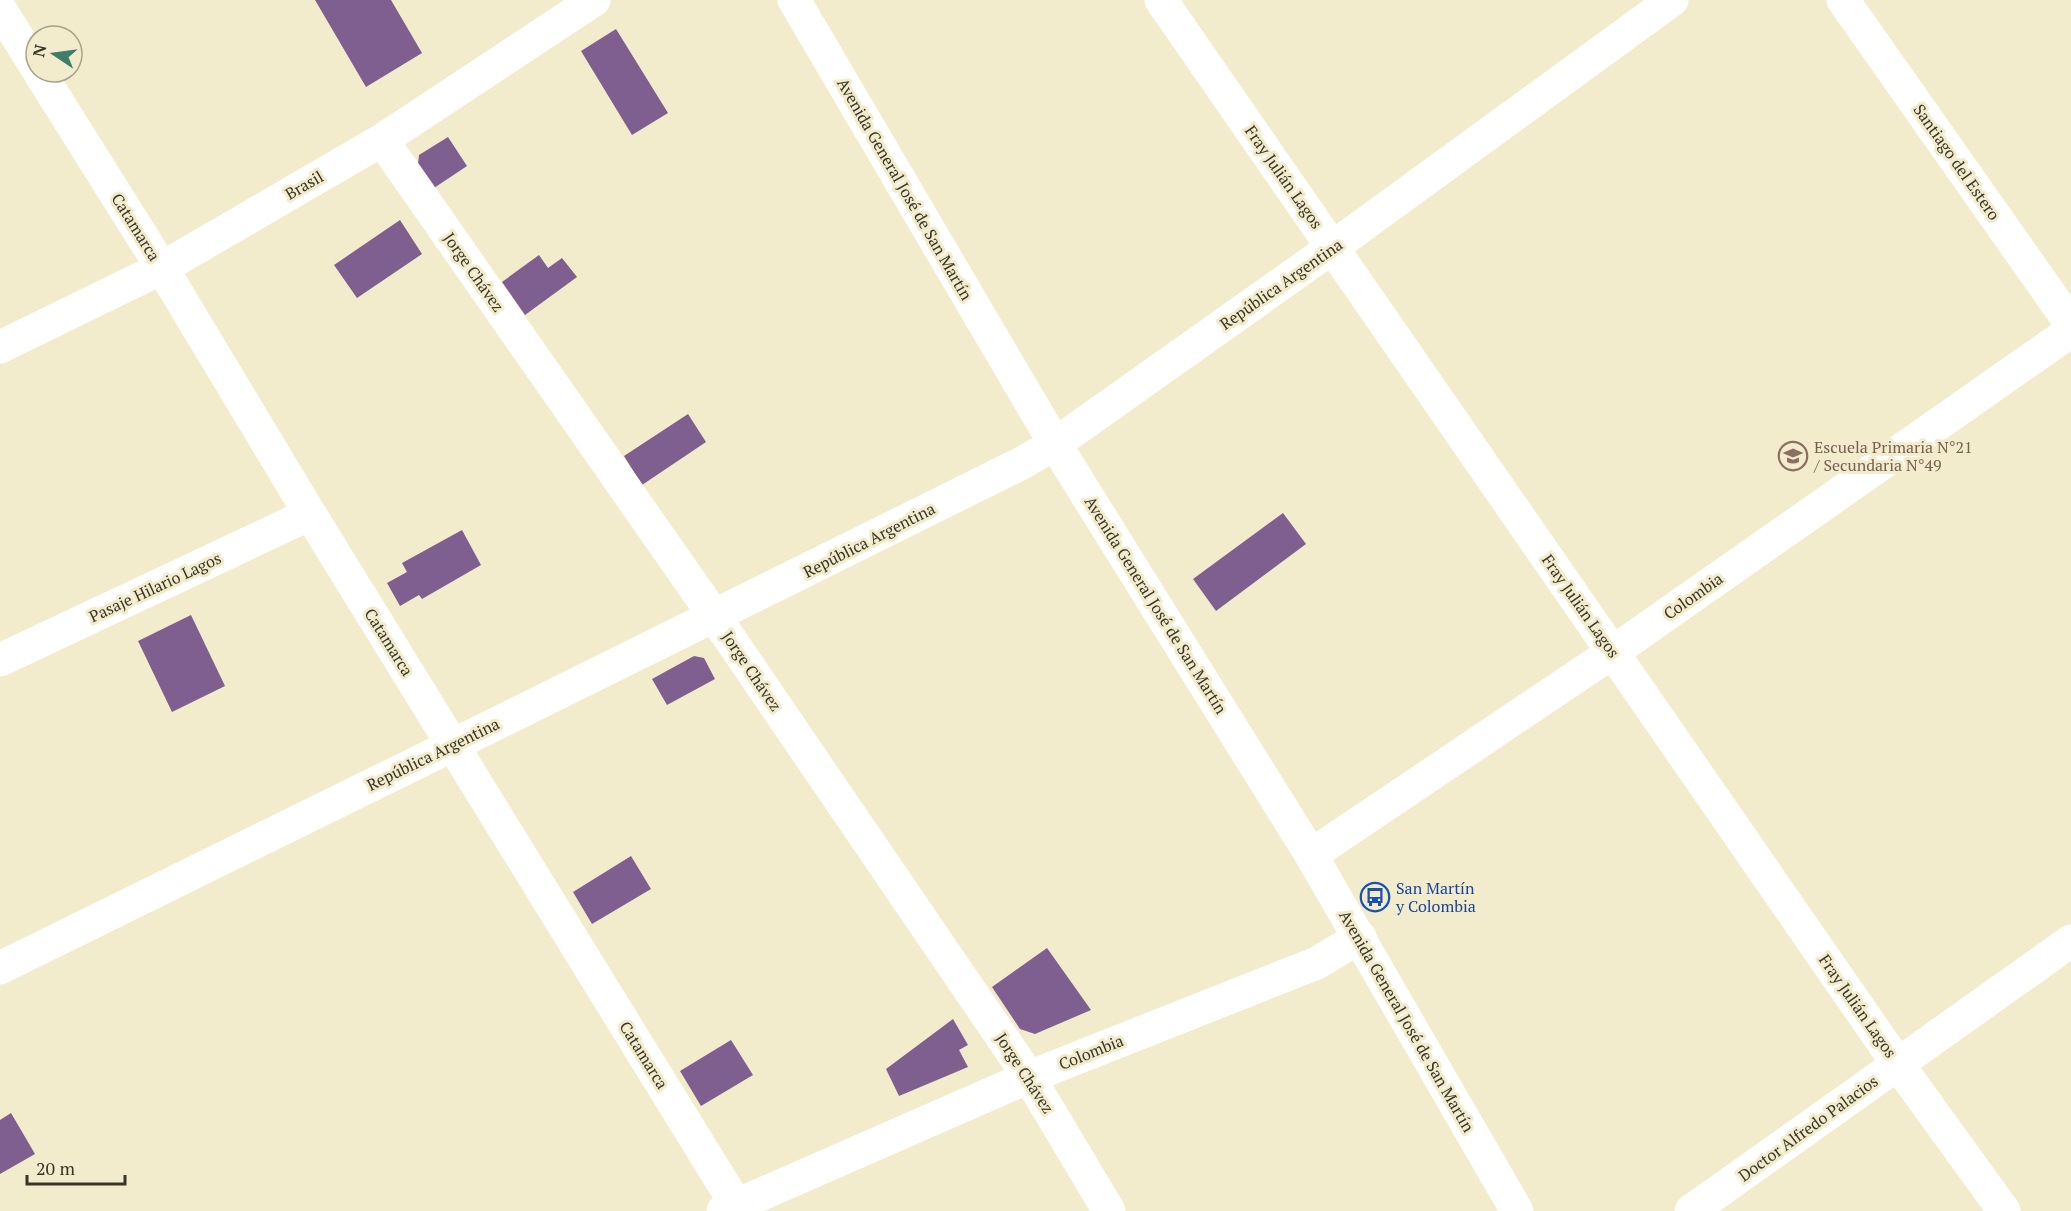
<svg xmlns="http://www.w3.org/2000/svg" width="2071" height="1211" viewBox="0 0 2071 1211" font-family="'PT Serif',serif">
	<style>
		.building { fill: #7f5f8f }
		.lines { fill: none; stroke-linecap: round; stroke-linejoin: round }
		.minor { stroke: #fff; stroke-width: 33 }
		.tertiary { stroke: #fff; stroke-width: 33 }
		.labels { text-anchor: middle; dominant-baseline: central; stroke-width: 6; stroke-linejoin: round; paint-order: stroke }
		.street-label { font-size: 16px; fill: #373528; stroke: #f2eccc }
		.education-label { font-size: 16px; fill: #785e54; stroke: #f2eccc; text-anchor: start }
		.transit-label { font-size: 16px; fill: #164399; stroke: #f2eccc; text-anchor: start }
	</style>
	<rect width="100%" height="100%" fill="#f2eccc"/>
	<path class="building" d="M315,0h76l31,53 -56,34z
		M616,29l52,84 -36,22 -51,-84z
		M448,137l19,29 -33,22 -16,-24 1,-9z
		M400,220l22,34 -65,44 -23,-33z
		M539,255l9,13 14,-10 15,19 -52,38 -23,-33z
		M688,414l18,28 -64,43 -18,-29z
		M1283,513l23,31 -90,67 -23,-32z
		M462,530l19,35 -59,34 -3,-4 -19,11 -13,-23 20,-11 -5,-9z
		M191,615l34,71 -53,26 -34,-71z
		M694,656l10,2 11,21 -48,26 -15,-26z
		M631,856l20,33 -59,35 -19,-32z
		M1047,948l44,62 -56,24 -15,-5 -28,-42z
		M953,1019l15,26 -9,5 9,17 -69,29 -13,-27z
		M731,1040l22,35 -52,31 -21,-35z
		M11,1113l24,41 -35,20v-54z"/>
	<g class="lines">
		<path class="minor" d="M1161,0l736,1063 107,148
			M1843,0l228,324
			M0,9l36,58
			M39,72l123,196 148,246 430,697
			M382,140l333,477 314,460 80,134
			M0,347l162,-79 220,-128 212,-140
			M0,660l310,-146
			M1311,855l302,-203 458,-321
			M0,968c341,-168 682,-335 1022,-505l33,-19 278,-197 339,-247
			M723,1211l306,-134 288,-114 43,-26
			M1691,1211l380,-270"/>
		<path class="tertiary" d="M794,0l261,444 256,411 206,356"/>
	</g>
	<defs>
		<g id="school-ring" transform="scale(1.5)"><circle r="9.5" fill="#f2eccc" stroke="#8d6e63" stroke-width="1.5"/><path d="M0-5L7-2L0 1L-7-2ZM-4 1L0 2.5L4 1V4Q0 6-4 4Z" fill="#8d6e63"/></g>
		<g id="bus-ring" transform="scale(1.5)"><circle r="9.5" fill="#f2eccc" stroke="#1a4fb4" stroke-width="1.5"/><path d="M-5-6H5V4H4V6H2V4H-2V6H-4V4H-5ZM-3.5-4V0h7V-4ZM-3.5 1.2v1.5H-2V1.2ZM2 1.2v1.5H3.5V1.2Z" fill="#1a4fb4"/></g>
	</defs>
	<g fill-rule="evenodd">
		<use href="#school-ring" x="1793" y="456"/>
		<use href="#bus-ring" x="1375" y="897"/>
	</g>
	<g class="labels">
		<g class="street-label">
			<text transform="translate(1957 162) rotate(55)">Santiago del Estero</text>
			<text transform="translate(1284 177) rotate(55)">Fray Julián Lagos</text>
			<text transform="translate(304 185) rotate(-30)">Brasil</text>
			<text transform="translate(905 189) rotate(60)">Avenida General José de San Martín</text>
			<text transform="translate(136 227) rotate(58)">Catamarca</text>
			<text transform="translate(474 272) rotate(55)">Jorge Chávez</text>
			<text transform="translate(1281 284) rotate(-35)">República Argentina</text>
			<text transform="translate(869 540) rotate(-27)">República Argentina</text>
			<text transform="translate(155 587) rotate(-25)">Pasaje Hilario Lagos</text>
			<text transform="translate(1693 596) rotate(-35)">Colombia</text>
			<text transform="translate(1156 605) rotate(58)">Avenida General José de San Martín</text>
			<text transform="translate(1581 606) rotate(55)">Fray Julián Lagos</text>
			<text transform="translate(389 642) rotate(58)">Catamarca</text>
			<text transform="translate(752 671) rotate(56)">Jorge Chávez</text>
			<text transform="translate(433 754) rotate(-26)">República Argentina</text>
			<text transform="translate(1858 1006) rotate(55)">Fray Julián Lagos</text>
			<text transform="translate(1407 1021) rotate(60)">Avenida General José de San Martín</text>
			<text transform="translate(1091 1052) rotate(-22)">Colombia</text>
			<text transform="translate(644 1055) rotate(58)">Catamarca</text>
			<text transform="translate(1025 1073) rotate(57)">Jorge Chávez</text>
			<text transform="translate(1808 1128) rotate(-36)">Doctor Alfredo Palacios</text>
		</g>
		<g class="education-label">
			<text x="1814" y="447">Escuela Primaria N°21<tspan x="1814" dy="18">/ Secundaria N°49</tspan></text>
		</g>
		<g class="transit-label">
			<text x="1396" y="888">San Martín<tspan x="1396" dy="18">y Colombia</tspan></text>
		</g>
	</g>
	<g transform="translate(54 54) rotate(283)"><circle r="28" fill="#f2eccc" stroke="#a7a38a" stroke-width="1.5"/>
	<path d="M0-4.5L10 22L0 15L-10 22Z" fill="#3e7d6a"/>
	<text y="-9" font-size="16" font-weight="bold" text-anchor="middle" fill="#373528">N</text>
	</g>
	<path d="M27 1175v9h98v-9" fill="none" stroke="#373528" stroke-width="3"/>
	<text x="36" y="1175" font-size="18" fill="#373528" stroke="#f2eccc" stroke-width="4.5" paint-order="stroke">20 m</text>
</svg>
